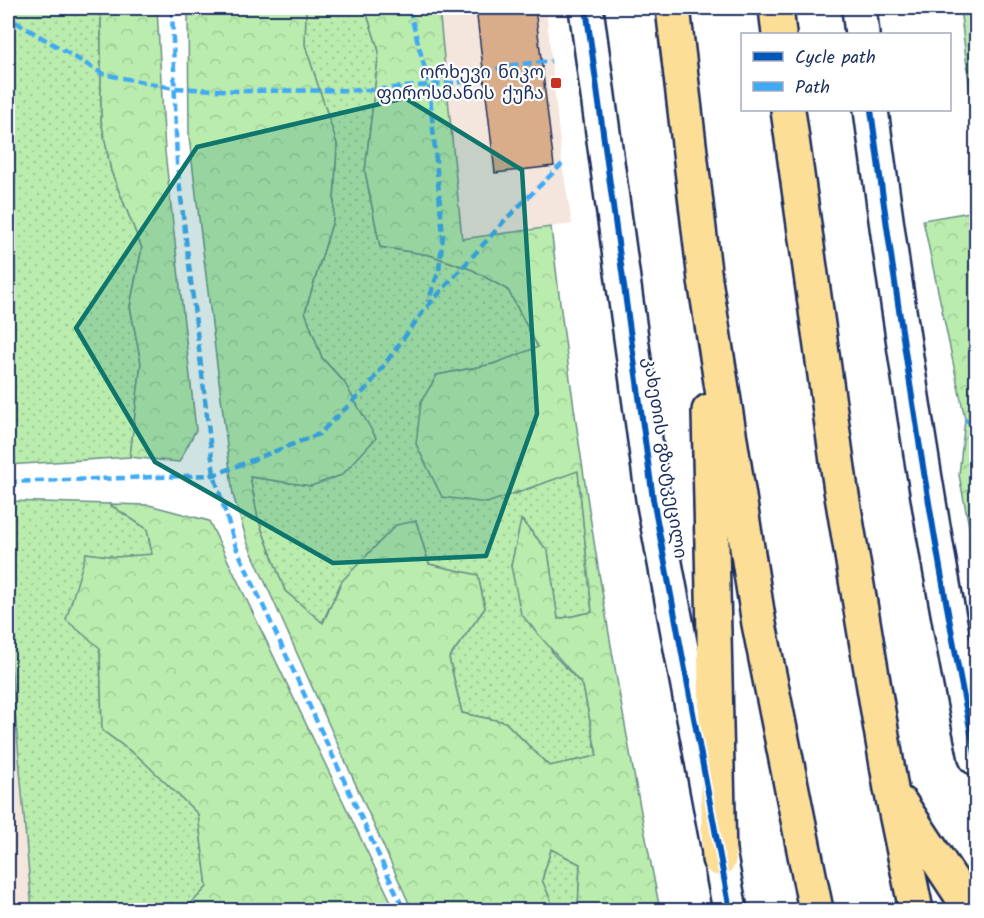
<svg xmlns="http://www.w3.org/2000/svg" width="984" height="918" viewBox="0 0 984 918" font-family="Kalam,'Noto Sans Georgian',sans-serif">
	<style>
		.built { fill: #f4e6dc }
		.grass { fill: url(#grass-dots); stroke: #6a8e86; stroke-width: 1.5 }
		.forest { fill: url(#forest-crowns); stroke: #6a8e86; stroke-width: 1.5 }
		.building { fill: #d9ac8a; stroke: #1b2f5e; stroke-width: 1.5 }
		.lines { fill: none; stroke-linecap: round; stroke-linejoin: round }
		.secondary-casing { stroke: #1b2f5e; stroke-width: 38 }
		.highway-casing { stroke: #1b2f5e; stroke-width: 38 }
		.secondary { stroke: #fff; stroke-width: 33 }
		.highway { stroke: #fcde96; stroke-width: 33 }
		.quiet { stroke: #3fa9f5; stroke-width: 4.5; stroke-dasharray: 9 4.5; stroke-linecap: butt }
		.cycleway-casing { stroke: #fff; stroke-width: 10 }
		.cycleway { stroke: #0057b8; stroke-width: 6 }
		.marked { fill: #0f766e; fill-opacity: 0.2; stroke: #0f766e; stroke-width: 4.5; stroke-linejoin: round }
		.poi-dot { fill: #c8321e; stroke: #fff; stroke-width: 2 }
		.labels { text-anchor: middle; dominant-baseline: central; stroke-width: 4.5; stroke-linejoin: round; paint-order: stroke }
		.poi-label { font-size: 18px; fill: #1b2f5e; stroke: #fff; text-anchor: end }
		.street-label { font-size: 18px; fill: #1b2f5e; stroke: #fff }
	</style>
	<defs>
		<pattern id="grass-dots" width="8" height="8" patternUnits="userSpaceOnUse" patternTransform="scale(1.5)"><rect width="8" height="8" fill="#b9ecad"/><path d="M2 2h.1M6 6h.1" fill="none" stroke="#9ecb97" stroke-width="1.8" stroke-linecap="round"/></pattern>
		<pattern id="forest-crowns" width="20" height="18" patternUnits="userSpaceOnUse" patternTransform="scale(1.5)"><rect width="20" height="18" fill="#b9ecad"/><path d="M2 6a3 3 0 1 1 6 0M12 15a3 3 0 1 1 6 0" fill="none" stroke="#9ecb97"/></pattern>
	</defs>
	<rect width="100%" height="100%" fill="#fff"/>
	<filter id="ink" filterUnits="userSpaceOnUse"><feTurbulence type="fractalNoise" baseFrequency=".0167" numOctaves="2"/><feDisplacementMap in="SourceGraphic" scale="12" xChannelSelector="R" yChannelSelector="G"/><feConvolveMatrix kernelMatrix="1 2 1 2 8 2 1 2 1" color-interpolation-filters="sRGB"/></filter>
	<g filter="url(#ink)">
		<path class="built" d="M439,8h107l16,156 10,60 -110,15z
			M8,629l24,281h-24z"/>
		<path class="grass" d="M8,8h93v112l10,51 31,77 -12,58 11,57 -11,94 -122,8z
			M306,8h59l14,43 -14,120 15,76 50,8 43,15 35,20 30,58 -45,16 -56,11 78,119 63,-24 14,142 -34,7 -10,-67 -26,-32 -11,46 42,88 30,32 14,70 -48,10 -44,-44 -43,-9 -13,-55 36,-50 -7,-32 -49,-12 -13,-43 -74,60 -20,42 -37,-32 -27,-72 -8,-42 61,9 33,-104 -22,-24 -17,-46 28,-92 4,-76 -32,-99z
			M960,8h16v134z
			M8,501l101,3 38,25 5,26 -36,2 -30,-4 14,95 2,82 39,29 57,55 9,73 -22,23h-153l-24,-281z
			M551,849l29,15 -2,46h-23l-13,-30z"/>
		<path class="forest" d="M101,8h56l8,144 31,278 -17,32 -49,-5 11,-94 -11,-57 12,-58 -31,-77 -10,-51z
			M188,8h118l-1,37 32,99 -4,76 -28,92 17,46 22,24 32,56 -34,37 -31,11 -61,-9 8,42 27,72 38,32 19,-42 54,-56 20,-4 13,43 49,11 7,33 -36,50 13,55 43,9 44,44 48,-10 -14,-70 -62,-72 -10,-48 10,-46 27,31 10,68 34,-7 -14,-141 -91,32 -45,-6 -26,-53 5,-42 16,-27 56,-11 45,-17 -30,-57 -35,-20 -43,-15 -50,-8 -15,-76 14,-120 -14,-43h74l23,231 89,-12c26,229 64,457 109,683h-82l2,-46 -29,-15 -9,31 13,30h-143l-164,-366 -15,-49 -44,-358z
			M976,211v351l-17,-87 6,-56 -42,-199z
			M109,504l40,1 60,16 186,389h-210l22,-23 -9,-73 -57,-55 -39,-29 -2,-82 -34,-28 20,-67 30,4 36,-3 -5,-25z"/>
		<path class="building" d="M476,8h59l19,158 -59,7z"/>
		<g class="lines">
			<g class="secondary-casing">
				<path id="secondary" d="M586,8l67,491 77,411
					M859,8l3,26
					M871,110c29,216 61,433 105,648"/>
			</g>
			<g class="highway-casing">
				<path id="highway" d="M673,8l32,272 54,344 57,286
					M776,8l3,26
					M788,110l53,380 50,299 25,121
					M709,411l10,448
					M901,804l70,106"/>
			</g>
			<use href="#secondary" class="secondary"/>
			<use href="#highway" class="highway"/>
			<path class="quiet" d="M172,8l5,156 37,311 22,72 168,363
				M409,8l20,77 14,151 -4,34 -11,32
				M8,11l6,10 89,53 70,14 66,3 132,-1 92,-8 42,-16 46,-5
				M965,419l11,8
				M8,482l206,-7 105,-41 49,-47 57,-78 82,-91 55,-54"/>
			<g class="cycleway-casing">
				<path id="cycleway" d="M586,8l67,491 77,411
					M871,110c29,216 61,433 105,648"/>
			</g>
			<use href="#cycleway" class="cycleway"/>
		</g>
	</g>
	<path class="marked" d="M405,98l117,72 15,244 -51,142 -153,7 -178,-101 -79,-134 121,-181z"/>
	<rect class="poi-dot" x="550" y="77" width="12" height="12" rx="3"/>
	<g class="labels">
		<g class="poi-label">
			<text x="544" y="73">ორხევი ნიკო<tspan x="544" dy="21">ფიროსმანის ქუჩა</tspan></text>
		</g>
		<g class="street-label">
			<text transform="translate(664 458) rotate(81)">კახეთის გზატკეცილი</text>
		</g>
	</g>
	<rect width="984" height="918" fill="none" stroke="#fff" stroke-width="30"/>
	<rect x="15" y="15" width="954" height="888" fill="none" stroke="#1b2f5e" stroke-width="2" filter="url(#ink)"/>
	<rect x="741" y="33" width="210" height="78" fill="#ffffff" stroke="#a4acbf" stroke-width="1.5"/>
	<rect x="753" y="52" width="30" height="9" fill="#0057b8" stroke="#a4acbf" stroke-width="1.5"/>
	<text x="795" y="63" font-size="18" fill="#1b2f5e">Cycle path</text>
	<rect x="753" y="82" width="30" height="9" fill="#3fa9f5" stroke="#a4acbf" stroke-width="1.5"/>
	<text x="795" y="93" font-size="18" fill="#1b2f5e">Path</text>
</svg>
